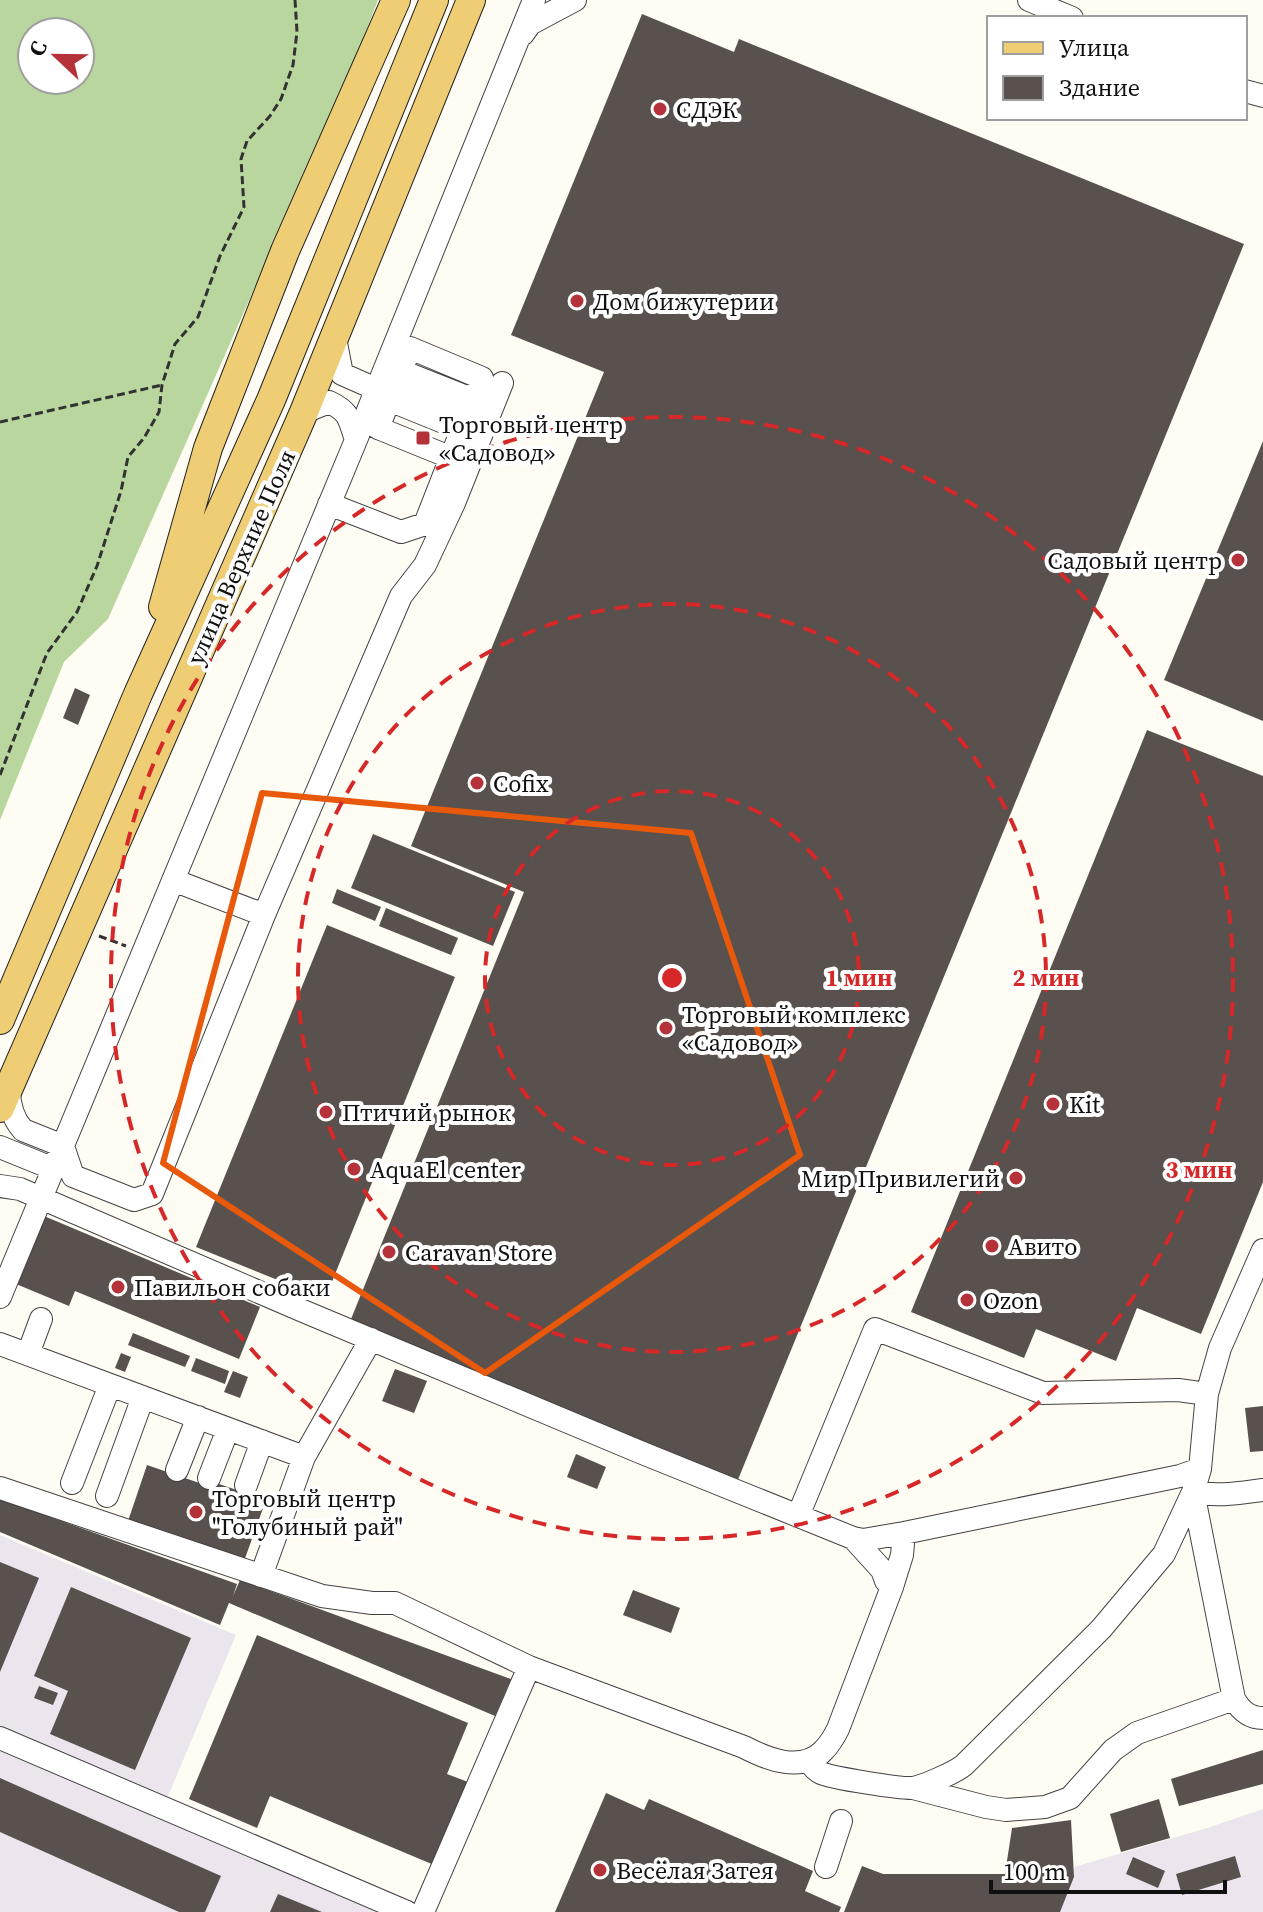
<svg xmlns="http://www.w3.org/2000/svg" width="1263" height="1912" viewBox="0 0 1263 1912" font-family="'Source Serif 4',serif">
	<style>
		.industrial { fill: #ece5ed }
		.forest { fill: #b9d69f; fill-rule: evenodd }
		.building { fill: #58514d }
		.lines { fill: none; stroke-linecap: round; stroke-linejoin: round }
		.minor-casing { stroke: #434343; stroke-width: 24 }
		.major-casing { stroke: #212121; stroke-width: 30 }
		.path { stroke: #323232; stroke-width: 3; stroke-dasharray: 8 4; stroke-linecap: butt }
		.minor { stroke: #fff; stroke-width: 22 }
		.major { stroke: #eecd74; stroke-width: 28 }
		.marked { fill: none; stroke: #e8590c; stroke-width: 6; stroke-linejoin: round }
		.ring { fill: none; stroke: #d62828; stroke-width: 4; stroke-dasharray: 14 10 }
		.poi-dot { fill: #b6323b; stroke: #fff; stroke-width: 3 }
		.labels { text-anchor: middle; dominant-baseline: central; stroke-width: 8; stroke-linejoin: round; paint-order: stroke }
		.poi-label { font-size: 24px; fill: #101010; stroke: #fff; text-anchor: start }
		.street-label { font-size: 24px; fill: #101010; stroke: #fff }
		.centre { fill: #d62828; stroke: #fff; stroke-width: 4 }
		.ring-label { font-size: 24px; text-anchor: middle; font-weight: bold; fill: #d62828; stroke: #fff; stroke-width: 8; stroke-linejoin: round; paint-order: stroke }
	</style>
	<rect width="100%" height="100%" fill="#fefcf3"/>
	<path class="industrial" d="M0,1535l236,100 -68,161 270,116h-438z
		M1263,1809v103h-203l14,-35v-10l130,-38z"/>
	<path class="forest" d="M0,0h378l-27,70 -243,549 -44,43 -64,158zM32,32h48v48h-48z"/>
	<path class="building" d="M642,14l92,38 5,-13 505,205 -507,1238 -388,-158 175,-432 -113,-46 193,-474 -93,-37z
		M1263,441v280l-99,-41z
		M75,688l15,7 -12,30 -15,-7z
		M1147,730l116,46v406l-62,152 -64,-26 -21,53 -80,-32 -12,29 -113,-46z
		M373,834l142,58 -22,54 -142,-58z
		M337,889l44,18 -6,14 -43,-18z
		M386,908l72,30 -7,17 -72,-29z
		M327,925l128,52 -130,322 -129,-52z
		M44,1216l216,91 -21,52 -164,-68 -6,15 -53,-22z
		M133,1333l57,23 -5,11 -57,-22z
		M121,1353l10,4 -6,15 -10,-4z
		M196,1358l33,13 -4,13 -34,-13z
		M395,1369l32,12 -13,32 -32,-12z
		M233,1371l15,6 -8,21 -16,-6z
		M1263,1406v45l-13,1 -5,-44z
		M576,1454l30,13 -9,22 -30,-12z
		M147,1465l67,23 2,-5 50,17 -23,64 -116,-40z
		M0,1499l237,85 -4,12 7,-16 271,99 -16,37 -266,-113 -9,22 -220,-93z
		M0,1562l39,16 -39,94z
		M71,1587l120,51 -56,132 -85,-36 18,-43 -34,-15z
		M633,1590l47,18 -9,25 -48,-18z
		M257,1635l211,88 -21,51 21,8 -34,83 -164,-69 -13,32 -68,-29z
		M39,1686l19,7 -5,12 -19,-7z
		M1263,1750v34l-84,22 -8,-27z
		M0,1778l221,98 -16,36h-26l-179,-80z
		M606,1793l38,17 5,-11 164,72 -8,20 36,16 -2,5h-284z
		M1159,1799l11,39 -49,14 -11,-38z
		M1071,1820l3,57 -14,35h-216l18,-46 21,8h122l7,-46z
		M1235,1856l6,21 -59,18 -6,-21z
		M1133,1857l32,14 -7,17 -32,-14z
		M278,1894l44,18h-52z"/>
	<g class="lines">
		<g class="minor-casing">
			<path id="minor" d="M1029,0l43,18
				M523,34l7,-10 45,-24
				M1245,91l18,5
				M335,338l7,36 34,15
				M401,371l73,29
				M395,385l73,30
				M389,400l74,30
				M304,412l25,-10c21,10 20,17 27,38
				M378,428l74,30
				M329,504l72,28 24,-8 57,-146 -72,-30 -32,80
				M173,880l91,35
				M9,1089c0,15 4,30 14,41l40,16 10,30 61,24 18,-6 112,-279 137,-319 24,-31 29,-62 48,-120
				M0,1147l54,22
				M0,1186l20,3 283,122 337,141 213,86 10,2 41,-7 276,-57 20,-7
				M0,1297l356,-857 178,-440
				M0,1344l304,113
				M28,1354l13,-35
				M177,1470l21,-53
				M209,1478l19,-49
				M72,1483l38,-98
				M246,1485l16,-44
				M0,1488l322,108 50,7h23l134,64 215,80c23,12 57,26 79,4 6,-6 11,-14 15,-22l54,-142 10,-32 2,-22
				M1193,1492l41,207c7,12 15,19 29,19
				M1193,1492c25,5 46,1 70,-2
				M107,1496l36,-99
				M798,1516l77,-187 168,64 135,-3 29,4
				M853,1538l29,32 4,11 6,6
				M261,1576l43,-119 67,-118
				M0,1738l407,174
				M809,1760c3,6 6,10 12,13 11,5 81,16 92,15 11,-2 43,-16 51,-23l137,-136 63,-75 29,-62 7,-23 7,-75 13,-46 43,-98
				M913,1788l73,19 20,3 39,-3 25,-9 43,-48 24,-17 97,-34
				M826,1867l15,-46
				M423,1912l106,-245"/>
		</g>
		<g class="major-casing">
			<path id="major" d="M163,607l45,-159 77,-197 111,-251
				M0,1020l138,-326 133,-294 163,-400
				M0,1108l304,-696 167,-412"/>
		</g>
		<path class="path" d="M0,422l162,-37
			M0,775l47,-122 30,-41 20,-46 24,-75 7,-34 16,-19 15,-26 3,-27 13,-41 23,-27 22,-61 24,-49 -3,-48 6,-18 23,-25 11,-17 12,-34 4,-33 -2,-32
			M99,936l27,10"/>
		<use href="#minor" class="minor"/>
		<use href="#major" class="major"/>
	</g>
	<path class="marked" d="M262,793l429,40 109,322 -315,218 -322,-210z"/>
	<g class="ring">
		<circle cx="672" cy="978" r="187"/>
		<circle cx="672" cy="978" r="374"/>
		<circle cx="672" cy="978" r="561"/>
	</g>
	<g class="poi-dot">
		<circle cx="660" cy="109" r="8"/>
		<circle cx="577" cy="301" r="8"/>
		<rect x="415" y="430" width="16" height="16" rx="4"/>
		<circle cx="1238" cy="560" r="8"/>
		<circle cx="477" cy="783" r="8"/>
		<circle cx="666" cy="1028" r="8"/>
		<circle cx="1053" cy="1104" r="8"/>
		<circle cx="326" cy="1112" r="8"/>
		<circle cx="354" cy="1169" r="8"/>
		<circle cx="1016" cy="1178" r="8"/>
		<circle cx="992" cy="1246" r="8"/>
		<circle cx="389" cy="1252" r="8"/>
		<circle cx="118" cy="1287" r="8"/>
		<circle cx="967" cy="1300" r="8"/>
		<circle cx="196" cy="1512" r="8"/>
		<circle cx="600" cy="1870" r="8"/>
	</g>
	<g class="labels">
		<g class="poi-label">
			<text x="676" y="109">СДЭК</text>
			<text x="593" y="301">Дом бижутерии</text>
			<text x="439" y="424">Торговый центр<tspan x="439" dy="28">«Садовод»</tspan></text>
			<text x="1222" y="560" text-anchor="end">Садовый центр</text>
			<text x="493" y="783">Cofix</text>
			<text x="682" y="1014">Торговый комплекс<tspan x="682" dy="28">«Садовод»</tspan></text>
			<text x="1069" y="1104">Kit</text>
			<text x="342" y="1112">Птичий рынок</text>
			<text x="370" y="1169">AquaEl center</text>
			<text x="1000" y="1178" text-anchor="end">Мир Привилегий</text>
			<text x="1008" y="1246">Авито</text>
			<text x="405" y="1252">Caravan Store</text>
			<text x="134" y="1287">Павильон собаки</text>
			<text x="983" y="1300">Ozon</text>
			<text x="212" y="1498">Торговый центр<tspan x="212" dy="28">"Голубиный рай"</tspan></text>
			<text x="616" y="1870">Весёлая Затея</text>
		</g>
		<g class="street-label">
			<text transform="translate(241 557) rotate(-66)">улица Верхние Поля</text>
		</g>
	</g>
	<circle cx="672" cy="978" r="12" class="centre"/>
	<g class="ring-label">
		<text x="859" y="986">1 мин</text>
		<text x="1046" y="986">2 мин</text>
		<text x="1199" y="1178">3 мин</text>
	</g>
	<rect x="987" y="16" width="260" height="104" fill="#ffffff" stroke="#9f9f9f" stroke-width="2"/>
	<rect x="1003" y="42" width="40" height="12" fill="#eecd74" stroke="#9f9f9f" stroke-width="2"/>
	<text x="1059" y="56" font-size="24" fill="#101010">Улица</text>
	<rect x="1003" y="76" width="40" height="24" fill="#58514d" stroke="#9f9f9f" stroke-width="2"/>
	<text x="1059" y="96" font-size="24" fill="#101010">Здание</text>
	<g transform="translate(56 56) rotate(292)"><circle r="38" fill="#ffffff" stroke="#9f9f9f" stroke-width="2"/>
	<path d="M0-6L14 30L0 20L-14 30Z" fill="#b6323b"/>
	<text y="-12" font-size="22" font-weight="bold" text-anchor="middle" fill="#101010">С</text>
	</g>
	<path d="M991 1880v12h234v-12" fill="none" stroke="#101010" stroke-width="4"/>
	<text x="1003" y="1880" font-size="24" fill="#101010" stroke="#ffffff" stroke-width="6" paint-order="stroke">100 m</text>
</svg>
